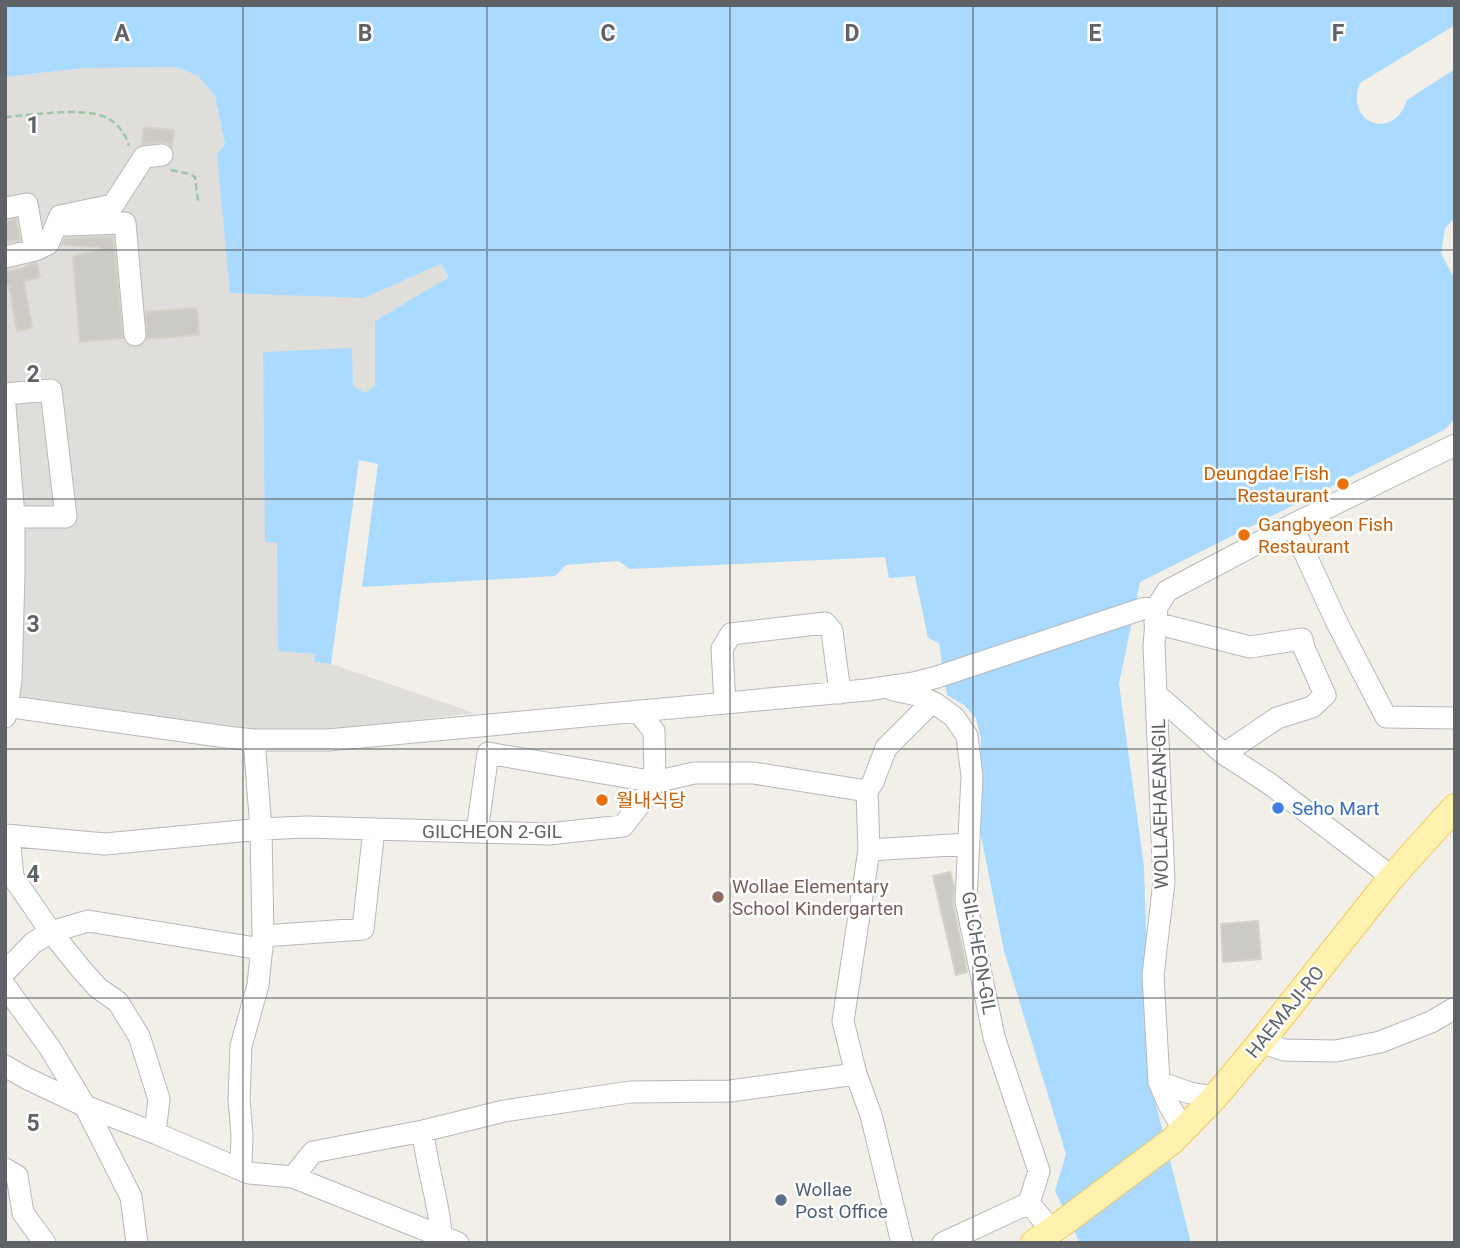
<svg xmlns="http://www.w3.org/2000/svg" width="1460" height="1248" viewBox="0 0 1460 1248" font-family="Roboto,'Noto Sans KR',sans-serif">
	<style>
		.industrial { fill: #e0deda }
		.water { fill: #aadaff }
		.building { fill: #cccac5; stroke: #d6d1c6; stroke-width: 2 }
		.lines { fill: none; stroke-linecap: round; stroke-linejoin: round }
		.minor-casing { stroke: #b5b8bc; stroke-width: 23 }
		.major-casing { stroke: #f2c960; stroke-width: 28 }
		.path { stroke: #9cc7a9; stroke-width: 2.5; stroke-dasharray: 7 3.5; stroke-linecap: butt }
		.minor { stroke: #fff; stroke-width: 21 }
		.major { stroke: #fff2af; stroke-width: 26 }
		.grid { fill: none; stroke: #5f6368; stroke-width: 2; stroke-opacity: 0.55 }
		.food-dot { fill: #e8710a; stroke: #fff; stroke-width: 2.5 }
		.shop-dot { fill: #3f7fe0; stroke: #fff; stroke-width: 2.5 }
		.education-dot { fill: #8d6e63; stroke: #fff; stroke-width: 2.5 }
		.service-dot { fill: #5c6f8a; stroke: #fff; stroke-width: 2.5 }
		.labels { text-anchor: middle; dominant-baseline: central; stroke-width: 5; stroke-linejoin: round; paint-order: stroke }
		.food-label { font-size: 19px; fill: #c56008; stroke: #fff; text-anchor: start }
		.street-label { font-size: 19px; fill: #5f6368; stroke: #fff }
		.shop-label { font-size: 19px; fill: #366cbe; stroke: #fff; text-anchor: start }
		.education-label { font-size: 19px; fill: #785e54; stroke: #fff; text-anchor: start }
		.service-label { font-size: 19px; fill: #4e5e75; stroke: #fff; text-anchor: start }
		.grid-label { font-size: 23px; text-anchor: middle; font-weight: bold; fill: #5f6368; stroke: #fff; stroke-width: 5; stroke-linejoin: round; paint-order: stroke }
	</style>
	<rect width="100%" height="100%" fill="#f1efe8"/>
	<path class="industrial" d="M176,67l22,9 17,20 10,48 139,154 77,-34 9,13 -75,44v65l-10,7 -12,-6 -87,155h11l38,112v8l16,2 144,49 -188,22 -282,-34v-624l79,-9z"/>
	<path class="water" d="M5,5h1450v20l-95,58c-16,39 33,60 47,17l48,-31v149l-10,10 -4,25 14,27v139l-11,11 -304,152 -21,102 25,183 7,218 40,158h-111l-25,-52 11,-37 -62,-203 -25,-125 2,-87 -5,-21 -12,-13 -17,-10 -8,-52 -11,-5 -13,-62 -26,2 -4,-21 -255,12 -12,-8 -52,4 -11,11 -193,11 16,-123 -19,-4 -28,204 -17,-2 1,-8 -37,-3 -1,-108 -12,-1 -2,-190 89,-4 1,38 12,7 10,-7v-65l74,-44 -8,-13 -77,34 -134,-5 -13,-138 8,-11 -10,-48 -17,-20 -22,-9 -92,1 -79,9z"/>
	<path class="building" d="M144,127l30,3 -2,17 -4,-4 -7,-1 -19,2z
		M16,219l4,21 -15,2v-21z
		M113,237l10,101 -43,4 -7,-86 27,-6v-3l-38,-2 3,-7z
		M37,263l3,14 -16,4 8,47 -15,3 -8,-46h-4v-13l20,-4v-2z
		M197,308l2,27 -52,4 -1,-27z
		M950,872l4,14 -1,18 14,68 -11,3 -23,-99z
		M1258,921l3,38 -38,3 -2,-38z"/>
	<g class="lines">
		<g class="minor-casing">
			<path id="minor" d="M5,208l22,-4 8,46
				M65,225l60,-2 10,112
				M5,257l30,-7 13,-6 12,-28 53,-11 31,-48 18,-2
				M5,394l46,-4 15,127h-52
				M5,406l9,111v56l-3,108 -6,36
				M1292,525l45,98 49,94 69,1
				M1155,623l95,24 52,-8 2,9 21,47 -13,12 -35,11 -53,36
				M893,690l24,5 19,9 18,13 13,19 5,40 -6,125 28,136 45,134 -10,32 22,27
				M1157,695l67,59 46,30 122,93
				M725,703l-3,-54 9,-15 94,-11 7,8 8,62
				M5,706l221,31 28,3h74l538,-50 48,-7 23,-6 205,-68 15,-2
				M374,829l-11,100 -100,7 -2,-107 45,-2 242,7 75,-8 21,-27 11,-17 39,-9h59l114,18
				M477,832l11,-79 167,29 -1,-51 -17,-20
				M5,835l100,9 156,-15 -7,-89
				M9,836l4,41 38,55 30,37 17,19 20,14 21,34 20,63 -4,34
				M869,850l99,-6
				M5,972l28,-29 18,-11 37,-11 174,28
				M5,986l45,62 35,58 46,91 6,46
				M1261,1042l23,8 52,1 44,-9 51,-20 24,-14
				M5,1066l21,12 59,28 70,27 94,40 44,4 165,66
				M1159,1082l10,23 14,24
				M1215,1097l-25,-4 -31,-11 -6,-107 11,-93 -10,-236 3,-39 10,-16 125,-66 163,-80
				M423,1131c3,35 16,69 18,104
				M5,1169l12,7 6,37 22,30
				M241,1169l1,-34 -3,-36 2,-53 17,-61 5,-49
				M293,1177l20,-25 110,-21 81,-20 126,-19 100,-1 126,-17
				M902,1243l-31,-128 -15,-41 -13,-53 26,-171 -2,-59 6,-9 13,-34 46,-46
				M943,1243l86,-40"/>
		</g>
		<g class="major-casing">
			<path id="major" d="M1034,1243l30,-21 108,-81 43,-44 46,-55 131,-165 63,-70"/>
		</g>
		<path class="path" d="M5,117c27,-2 77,-10 100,0 12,5 21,17 24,29
			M171,170l18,4 6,3 3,24"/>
		<use href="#minor" class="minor"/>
		<use href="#major" class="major"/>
	</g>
	<path class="grid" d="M243,5v1238M487,5v1238M730,5v1238M973,5v1238M1217,5v1238M5,250h1450M5,499h1450M5,749h1450M5,998h1450"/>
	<g class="food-dot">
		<circle cx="1343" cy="484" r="7"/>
		<circle cx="1244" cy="535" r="7"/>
		<circle cx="602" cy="800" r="7"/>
	</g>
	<circle class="shop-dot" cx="1278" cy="808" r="7"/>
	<circle class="education-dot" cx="718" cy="897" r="7"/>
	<circle class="service-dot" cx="781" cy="1200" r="7"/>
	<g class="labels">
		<g class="food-label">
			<text x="1329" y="473" text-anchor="end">Deungdae Fish<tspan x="1329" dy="22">Restaurant</tspan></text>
			<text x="1258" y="524">Gangbyeon Fish<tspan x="1258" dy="22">Restaurant</tspan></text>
			<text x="616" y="800">월내식당</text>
		</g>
		<g class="street-label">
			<text transform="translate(1160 804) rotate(-91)">WOLLAEHAEAN-GIL</text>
			<text x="492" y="831">GILCHEON 2-GIL</text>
			<text transform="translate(979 953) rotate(80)">GILCHEON-GIL</text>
			<text transform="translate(1285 1012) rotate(-51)">HAEMAJI-RO</text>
		</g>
		<g class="shop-label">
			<text x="1292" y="808">Seho Mart</text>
		</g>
		<g class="education-label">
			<text x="732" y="886">Wollae Elementary<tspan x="732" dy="22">School Kindergarten</tspan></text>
		</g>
		<g class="service-label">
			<text x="795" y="1189">Wollae<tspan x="795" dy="22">Post Office</tspan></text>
		</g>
	</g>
	<g class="grid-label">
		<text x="122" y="41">A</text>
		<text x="365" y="41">B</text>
		<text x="608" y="41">C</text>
		<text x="852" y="41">D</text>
		<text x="1095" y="41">E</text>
		<text x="1338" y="41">F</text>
		<text x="33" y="133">1</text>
		<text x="33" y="382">2</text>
		<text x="33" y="632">3</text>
		<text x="33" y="882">4</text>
		<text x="33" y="1131">5</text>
	</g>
	<rect width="1460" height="1248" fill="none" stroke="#5f6368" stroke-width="14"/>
</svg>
